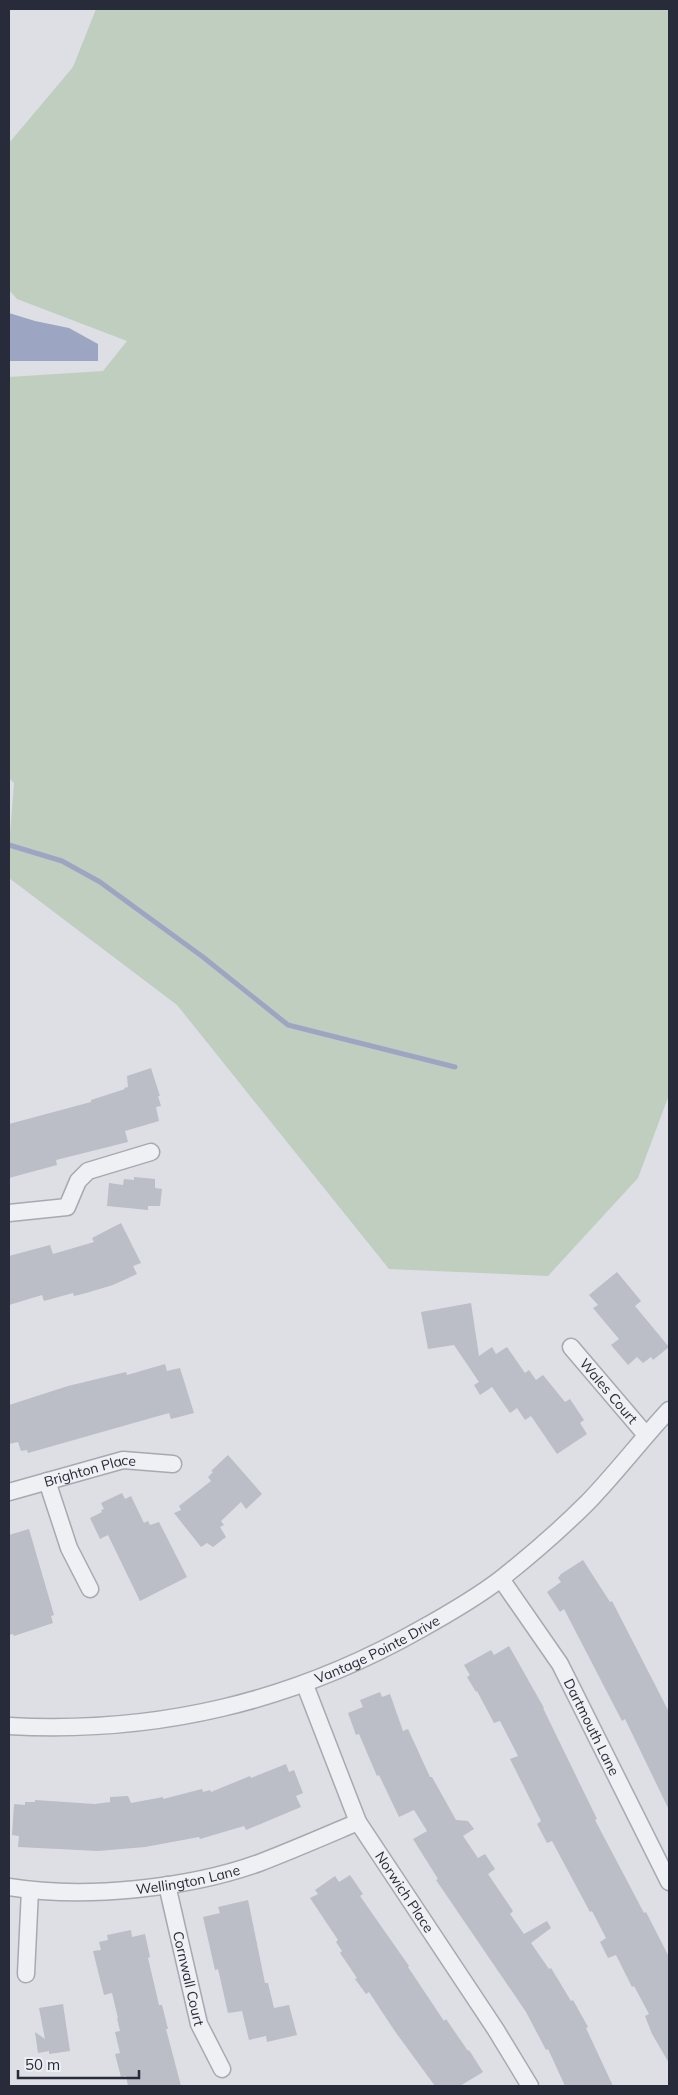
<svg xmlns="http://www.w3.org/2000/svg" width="678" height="2095" viewBox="0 0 678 2095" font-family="Mulish,sans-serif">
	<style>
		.green { fill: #c0cebf }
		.water { fill: #9ca6c2 }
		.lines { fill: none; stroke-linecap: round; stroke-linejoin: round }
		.stream { stroke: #9ca6c2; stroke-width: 5 }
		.building { fill: #bbbdc7 }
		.minor-casing { stroke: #a7a9b2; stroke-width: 19 }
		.minor { stroke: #eff0f4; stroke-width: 16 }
		.labels { text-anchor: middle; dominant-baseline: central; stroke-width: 4.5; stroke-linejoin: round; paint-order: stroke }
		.street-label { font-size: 14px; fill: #282b3a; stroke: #eceef3 }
	</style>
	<rect width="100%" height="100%" fill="#dddfe5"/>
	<path class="green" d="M96,9h573v1086l-31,83 -90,98 -159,-7 -212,-264 -168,-127v-31l5,-64 -5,-5v-401l94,-6 24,-30 -110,-42 -8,-9v-147l64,-76z"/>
	<path class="water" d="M9,313l26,8 34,7 29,16v17h-89z"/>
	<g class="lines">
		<path class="stream" d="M9,845l53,16 38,21 103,75 85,68 167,42"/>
	</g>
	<path class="building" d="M151,1068l9,28h-2l3,10 -5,1 3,14 -34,10 3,11 -72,18 1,5 -48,13v-54l82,-22v-2l34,-11 -1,-1 4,-1 -1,-11z
		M134,1177l21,2v9l7,1 -2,17h-12v4l-41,-4 2,-23 14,2 1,-6 10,1z
		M121,1223l20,40 -8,3 4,8 -24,11 -27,8 -12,3 -1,-3 -29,8 -2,-6 -33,10v-49l41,-11 3,9 41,-12 -2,-4z
		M617,1272l24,29 -6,5 34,41 -16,13 -2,-3 -8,6 -6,-6 -9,8 -17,-20 8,-6 -26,-31 5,-3 -9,-10z
		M471,1303l8,53 13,-9 4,7 11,-7 18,26 4,-3 7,10 7,-5 22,27 5,-3 14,21 -4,3 7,11 -30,20 -26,-38 -6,4 -8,-12 -7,5 -18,-26 -12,8 -6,-10 5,-3 -25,-37 -26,4 -7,-37z
		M165,1364l2,7 13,-3 14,45 -23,6 -2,-6 -141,40 -1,-3 -6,1 -3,-9 -9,2v-39l59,-19 58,-14 1,3z
		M228,1455l34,39 -16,15 -5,-7 -20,19 3,4 -4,2 6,10 -13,10 -6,-4 -6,4 -27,-34 7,-3 -2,-4 32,-25 -3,-4 5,-5 -2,-1z
		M122,1493l3,6 6,-3 13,27 4,-2 2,4 9,-3 28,55 -47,24 -32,-66 -8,4 -10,-21 12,-6 -1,-2 3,-1 -3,-6z
		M29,1529l25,86 -3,1 2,7 -39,13 -1,-2 -4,1v-100z
		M583,1560l27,42 2,-1 57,111v98l-44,-91 -3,2 -58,-112 -4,3 -13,-20 14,-10 -3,-4 3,-4z
		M509,1646l35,62h-1l54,111 -2,1 49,93 2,-1 23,45v106l-17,-29 -7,-18 4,-2 -15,-28 -2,1 -16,-32 -8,3 -8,-16 6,-4 -14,-27 -2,1 -38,-71 -5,2 -10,-19 4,-3 -31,-62 8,-3 -18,-35 -6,2 -17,-32 -1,1 -9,-15 3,-2 -6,-10 27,-15 3,5z
		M380,1692l2,5 8,-3 13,37 5,-2 22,48h2l24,43 12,1 6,8 -11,7 15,22 7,-4 10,15 -7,5 25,37 -3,3 14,20 23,-13 4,7 -20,15 18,26 2,-1 20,33 2,-1 15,27 -2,1 27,58h-48l-17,-37 -2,1 -20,-38 -90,-132 2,-1 -25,-40 14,-8 -13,-21 -15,7 -20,-42 -2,1 -18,-42 -3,1 -8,-22 15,-6 -3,-7z
		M286,1764l3,8 5,-2 9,23 -7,3 5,11 -55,23 -2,-4 -44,13 -1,-2 -54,10 -47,4 -80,-4 1,-11 -7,-1 2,-31 11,1v-3h10v-2l60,4 15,-2v-5l18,-1 3,7 32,-6v2l39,-10 1,3 7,-2 1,2 39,-16 1,2z
		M350,1875l13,19 -3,2 49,70 -1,1 36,54 2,-2 22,32 1,-1 14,22 -23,14h-25l-41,-56 -25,-38 -3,2 -11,-15 2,-1 -17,-25 2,-2 -6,-9 2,-2 -28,-42 8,-4 -3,-4 20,-14 4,6z
		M248,1900l17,83h3l6,25 15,-3 8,30 -30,7 -1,-6 -17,4 -7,-29 -14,2 -10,-44 -3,1 -12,-53 17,-4 -2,-6z
		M131,1930l1,7 13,-3 5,23 -2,1 11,47h3l6,24h-2l15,57h-53l-2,-10 -5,1 -6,-23 5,-1 -5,-21 5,-1 -3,-13h1l-6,-25 -8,2 -11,-44 8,-1 -2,-8 9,-2 -1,-5z
		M63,2004l7,47 -21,3v-3l-11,2 -3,-21 10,7 -6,-31z"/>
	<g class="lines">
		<g class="minor-casing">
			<g id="minor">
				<path d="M9,1213l58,-6 11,-26 10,-10 63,-19"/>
				<path id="s1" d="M571,1347l75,88"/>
				<path d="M47,1481l22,67 21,41"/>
				<path id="s2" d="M9,1492l114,-32 50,4"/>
				<path id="s3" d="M501,1579l59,85 109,218"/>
				<path id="s4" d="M305,1685l53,137 138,208 34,56"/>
				<path id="s5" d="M9,1726c148,8 283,-24 412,-97 27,-15 55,-31 81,-51 29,-23 59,-49 86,-76 28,-29 53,-62 81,-92"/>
				<path id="s6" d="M167,1885l32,139 23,45"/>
				<path id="s7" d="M9,1887c75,12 178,2 250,-24 34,-13 66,-27 99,-41"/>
				<path d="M26,1974l4,-84"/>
			</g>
		</g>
		<use href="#minor" class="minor"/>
	</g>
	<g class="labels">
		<g class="street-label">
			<text stroke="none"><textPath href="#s1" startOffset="58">Wales Court</textPath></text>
			<text stroke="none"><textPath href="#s2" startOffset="84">Brighton Place</textPath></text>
			<text stroke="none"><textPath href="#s5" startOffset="381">Vantage Pointe Drive</textPath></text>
			<text stroke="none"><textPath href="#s3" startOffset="174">Dartmouth Lane</textPath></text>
			<text stroke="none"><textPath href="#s7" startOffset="180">Wellington Lane</textPath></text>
			<text stroke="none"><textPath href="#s4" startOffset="231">Norwich Place</textPath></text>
			<text stroke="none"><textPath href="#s6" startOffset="96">Cornwall Court</textPath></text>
		</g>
	</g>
	<rect width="678" height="2095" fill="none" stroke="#282b3a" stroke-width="20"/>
	<path d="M18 2070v8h121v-8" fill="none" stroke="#282b3a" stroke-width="2.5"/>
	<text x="25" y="2070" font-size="15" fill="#282b3a" stroke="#eceef3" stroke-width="4" paint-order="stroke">50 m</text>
</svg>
